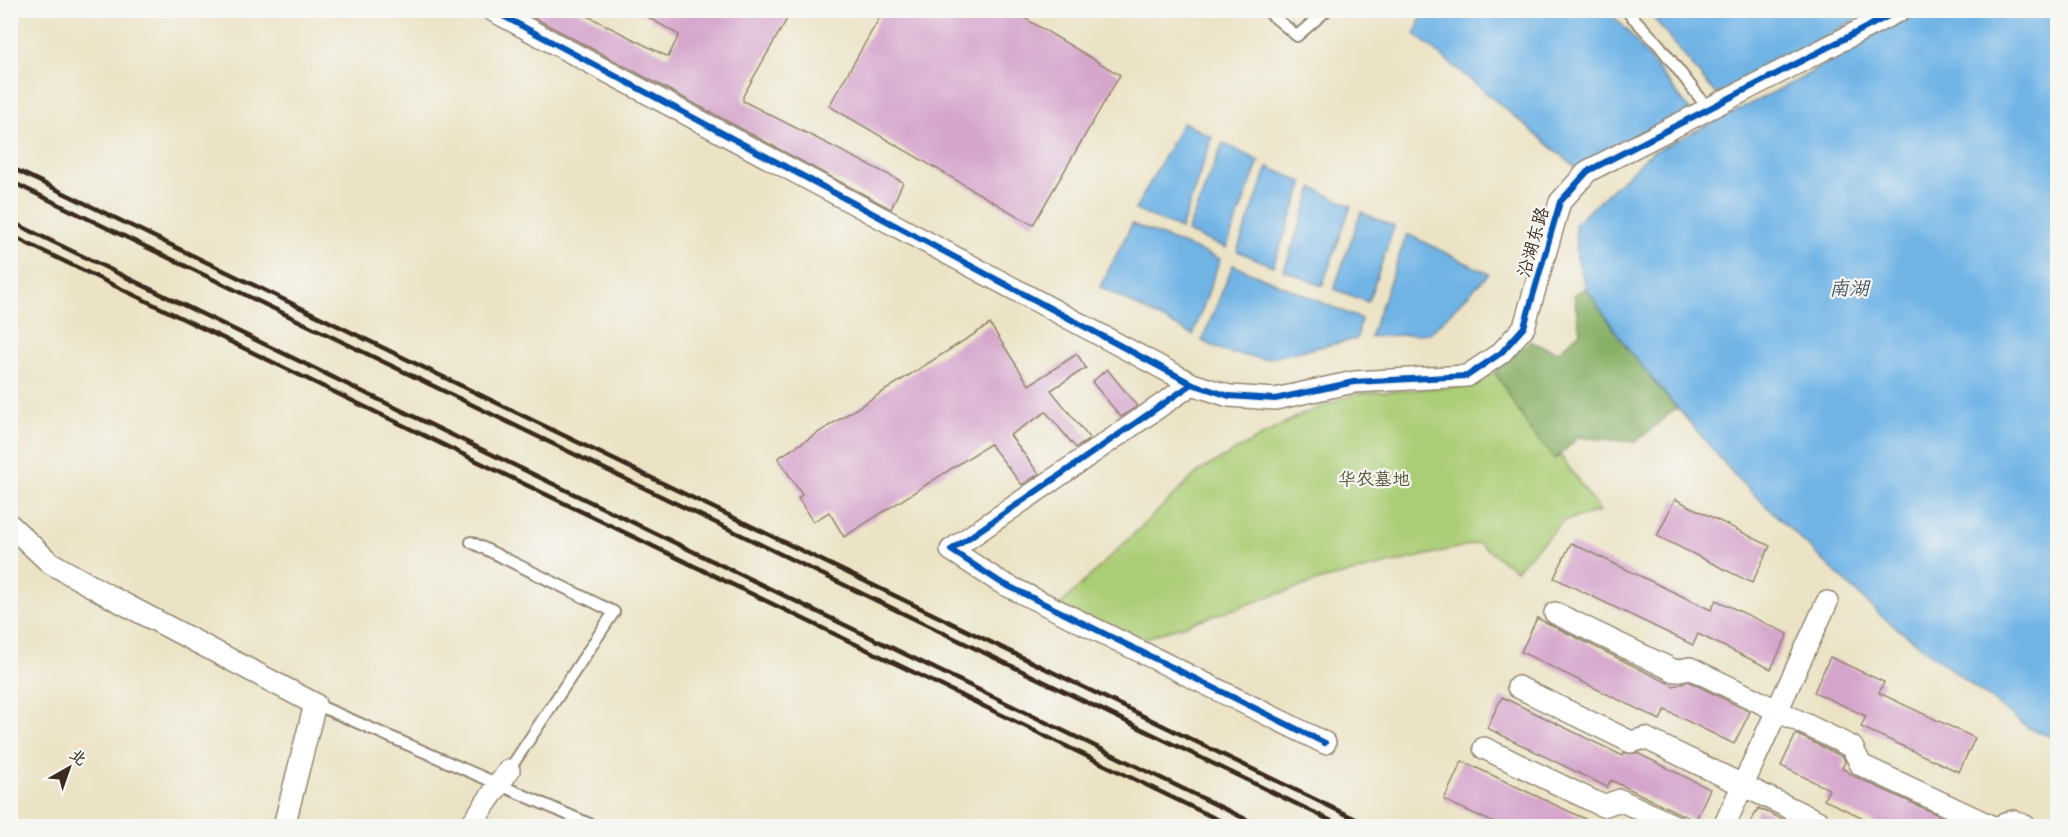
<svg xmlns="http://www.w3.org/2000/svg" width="2068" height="837" viewBox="0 0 2068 837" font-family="Sriracha,'LXGW WenKai TC',sans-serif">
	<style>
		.green { fill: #abcd75; stroke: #737c4a; stroke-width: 1.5 }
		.forest { fill: #88b066; stroke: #626d42; stroke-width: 1.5 }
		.water { fill: #70b4e6; stroke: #566f82; stroke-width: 1.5 }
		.building { fill: #d5a5cc }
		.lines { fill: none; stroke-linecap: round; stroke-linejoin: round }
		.lane-casing { stroke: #948672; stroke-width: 14 }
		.street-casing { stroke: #948672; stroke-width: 24 }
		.lane { stroke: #fff; stroke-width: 10 }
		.street { stroke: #fff; stroke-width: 21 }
		.rail { stroke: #3b2a1e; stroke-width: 4.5 }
		.cycleway-casing { stroke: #f6f6f2; stroke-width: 10 }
		.cycleway { stroke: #0057b8; stroke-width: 6 }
		.labels { text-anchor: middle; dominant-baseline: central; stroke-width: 4.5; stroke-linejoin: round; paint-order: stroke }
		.street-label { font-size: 18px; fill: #3b2a1e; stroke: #f6f6f2 }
		.park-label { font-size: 18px; fill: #575334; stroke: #f6f6f2 }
		.water-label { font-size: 20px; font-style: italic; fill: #4e5a64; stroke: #f6f6f2 }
	</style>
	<rect width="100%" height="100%" fill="#f6f6f2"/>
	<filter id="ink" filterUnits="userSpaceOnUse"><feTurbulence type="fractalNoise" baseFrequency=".0167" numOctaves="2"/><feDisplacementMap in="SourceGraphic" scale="12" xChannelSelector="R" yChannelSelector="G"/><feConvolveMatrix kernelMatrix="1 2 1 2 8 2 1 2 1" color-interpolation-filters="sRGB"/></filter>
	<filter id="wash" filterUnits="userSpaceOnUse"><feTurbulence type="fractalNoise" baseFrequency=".008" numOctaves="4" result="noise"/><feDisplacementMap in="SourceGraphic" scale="24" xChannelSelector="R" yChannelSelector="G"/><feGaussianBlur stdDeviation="1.35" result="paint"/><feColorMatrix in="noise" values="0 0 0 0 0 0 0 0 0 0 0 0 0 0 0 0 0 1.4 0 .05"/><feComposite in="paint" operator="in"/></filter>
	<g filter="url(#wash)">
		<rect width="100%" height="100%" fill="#ece3c6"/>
		<path class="green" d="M1495,372l36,59 25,28 4,-4 40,56 -37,10 -47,49 -38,-27 -157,37 -193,64 -76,-31 147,-142 97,-54 58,-23 112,-8z"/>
		<path class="forest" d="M1586,288l44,64 46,56 -40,34 -57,-5 -24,22 -24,-28 -36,-59 34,-31 29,11 22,-20 -6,-37z"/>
		<path class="water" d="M1428,11h180l19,19 66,84 -115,55 -163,-135 5,-14z
			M1648,11h223l-153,86z
			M1924,11h133v728l-30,-12 -147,-112 -144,-138 -106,-125 -44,-64 -9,-31 -2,-33 76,-71 149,-74 71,-43z
			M1183,122l29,15 -31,92 -46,-19z
			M1223,143l36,18 -33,87 -39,-16z
			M1268,167l36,16 -31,83 -36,-15z
			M1313,188l38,18 -29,80 -38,-16z
			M1361,212l33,15 -26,75 -34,-13z
			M1132,224l88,35 -27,76 -93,-48z
			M1407,234l82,40 -59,59 -60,4z
			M1233,265l128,54 -4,20 -94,20 -34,-6 -27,-12z"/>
		<g id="blocks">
			<path class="building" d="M520,10h56l92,47 11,-22 -43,-25h156l-49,86v5l160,81 -12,27z
				M884,10h127l109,65 -87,150 -204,-119z
				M990,324l39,61 48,-31 9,14 -35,22 39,49 -14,9 -30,-36 -36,23 29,39 -17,11 -32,-41 -146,93 -15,-25 -16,10 -15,-24 4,-3 -24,-37z
				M1107,369l30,37 -16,11 -29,-35z
				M1675,499l95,47 -18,37 -95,-47z
				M1571,543l140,67 5,-10 72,34 -17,35 -73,-35 -5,11 -139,-67z
				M1537,618l137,68 14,-5 62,31 -16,32 -69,-34 -5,10 -139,-68z
				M1830,657l54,25 -5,11 96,45 -16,34 -98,-45 5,-11 -52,-24z
				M1502,697l121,59 1,-3h13l73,36 -15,32 -84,-41 -4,7 -120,-59z
				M1796,734l47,23 2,5 -3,6 14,9 106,49h-81l-57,-26 5,-11 -48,-23z
				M1462,761l138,65h-99l-57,-26z
				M1758,808l39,18h-48z"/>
		</g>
	</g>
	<g filter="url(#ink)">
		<use href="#blocks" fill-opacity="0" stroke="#948672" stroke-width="1.5"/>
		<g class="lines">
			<g class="lane-casing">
				<path id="lane" d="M1266,10l31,26 30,-26
					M1626,10l33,35 51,66
					M471,542l143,70 -105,158
					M315,704l279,122"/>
			</g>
			<g class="street-casing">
				<path id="street" d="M492,10l700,374 37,12 46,3 79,-17 113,-6 34,-23 23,-26 36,-125 28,-31 312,-161
					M1192,384l-241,166 49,32 325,161
					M10,525l39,37 60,34 206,108 -31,122
					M1555,613l120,58 15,-3 162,79 9,18 130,61
					M1518,687l113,55 14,-4 174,84 2,4
					M1484,748l119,58 17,-6 55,26
					M470,826l39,-56
					M1724,826l103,-224
					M2000,826l13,-5 12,5"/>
			</g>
			<use href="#lane" class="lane"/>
			<use href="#street" class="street"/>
			<path class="rail" d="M10,167l1360,659
				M10,181l1332,645
				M10,221l1250,605
				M10,235l1221,591"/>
			<g class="cycleway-casing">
				<path id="cycleway" d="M492,10l700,374 37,12 46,3 79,-17 113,-6 34,-23 23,-26 36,-125 28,-31 312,-161
					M1192,384l-241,166 49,32 325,161"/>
			</g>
			<use href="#cycleway" class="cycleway"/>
		</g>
	</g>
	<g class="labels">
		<g class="street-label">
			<text transform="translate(1533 242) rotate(-74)">沿湖东路</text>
		</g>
		<g class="park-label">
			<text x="1374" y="479">华农墓地</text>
		</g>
		<g class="water-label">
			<text x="1849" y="288">南湖</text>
		</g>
	</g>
	<rect width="2068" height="837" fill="none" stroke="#f6f6f2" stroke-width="36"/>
	<g transform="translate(69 768) rotate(40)" stroke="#f6f6f2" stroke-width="4.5" paint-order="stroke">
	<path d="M0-4.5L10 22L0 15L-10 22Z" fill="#3b2a1e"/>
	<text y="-9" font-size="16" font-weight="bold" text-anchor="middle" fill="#3b2a1e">北</text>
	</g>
</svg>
